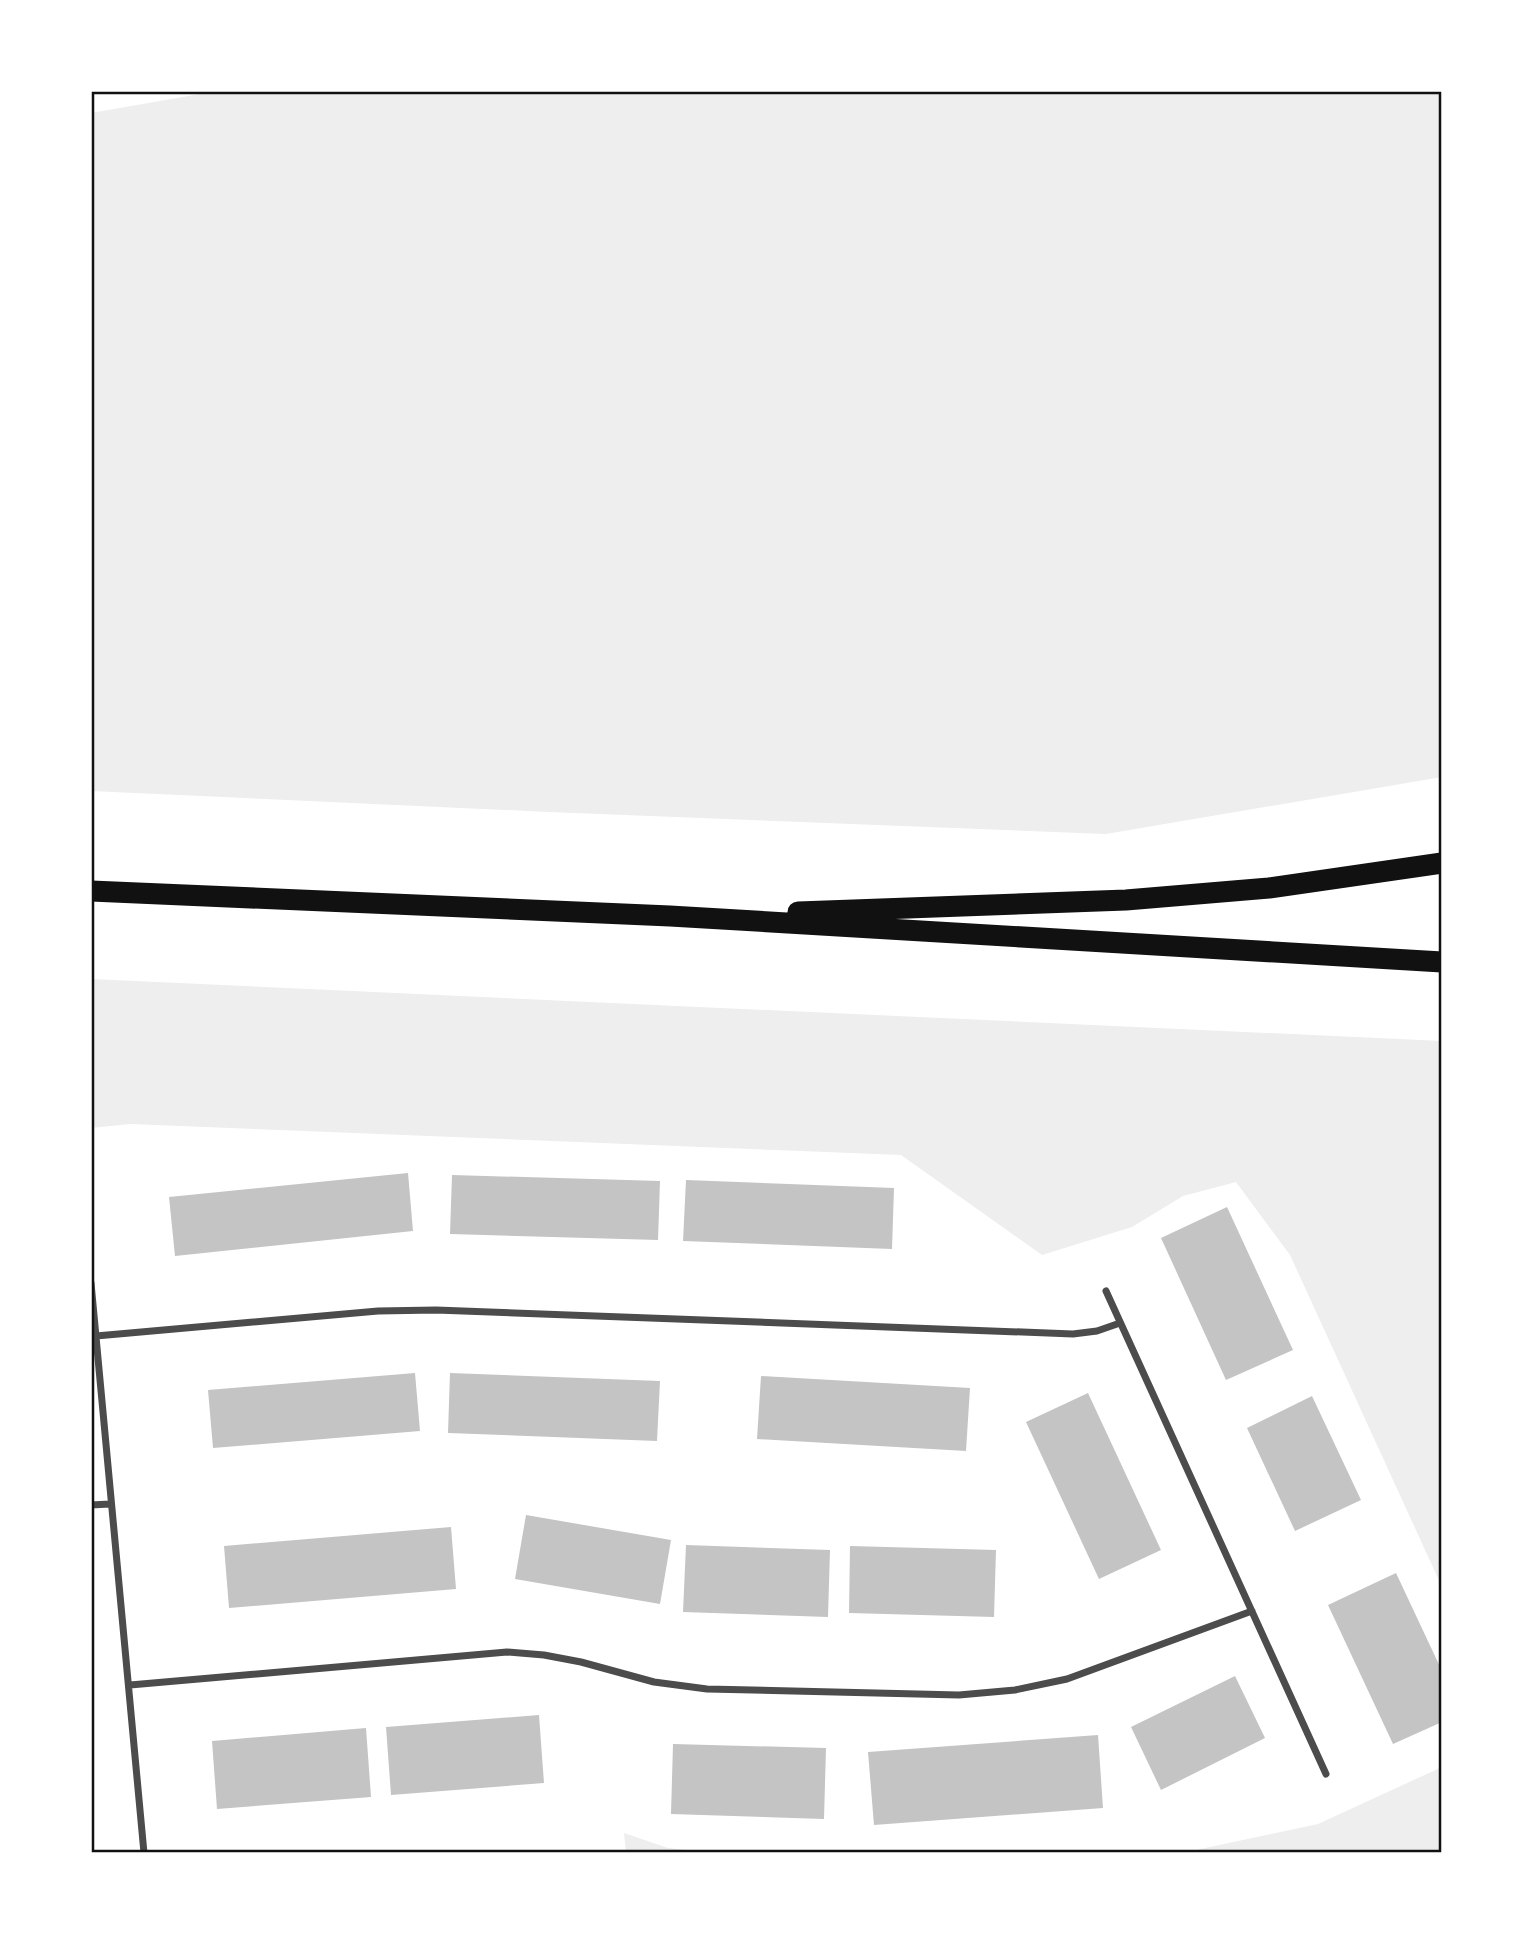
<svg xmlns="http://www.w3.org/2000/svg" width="1533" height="1944" viewBox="0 0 1533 1944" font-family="Poppins,sans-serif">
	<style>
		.green { fill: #eee }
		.building { fill: #c4c4c4 }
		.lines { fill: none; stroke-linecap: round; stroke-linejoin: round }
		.minor { stroke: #4c4c4c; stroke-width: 7 }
		.motorway { stroke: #111; stroke-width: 21 }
		.neatline { fill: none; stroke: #111; stroke-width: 2.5 }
	</style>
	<rect width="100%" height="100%" fill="#fff"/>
	<path class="green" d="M217,91h1225v686l-336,57 -557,-22 -458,-21v-678z
		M91,979l1351,62v546l-152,-332 -54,-73 -53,14 -51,31 -90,28 -141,-100 -771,-31 -39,4z
		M1442,1767v86h-260l136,-29z
		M624,1833l44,15 46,5h-88z"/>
	<path class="building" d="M408,1173l5,58 -238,25 -6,-59z
		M452,1175l208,6 -2,59 -208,-6z
		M686,1180l208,8 -2,61 -209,-8z
		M1227,1207l66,143 -67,30 -65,-142z
		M415,1373l5,58 -207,17 -5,-58z
		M450,1373l210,8 -3,60 -209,-8z
		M761,1376l209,12 -4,63 -209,-12z
		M1088,1393l73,157 -62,29 -73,-157z
		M1312,1396l49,104 -66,31 -48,-103z
		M526,1515l145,25 -11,64 -145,-25z
		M451,1527l5,62 -227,19 -5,-62z
		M686,1545l144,5 -2,67 -145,-5z
		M850,1546l146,4 -2,67 -145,-4z
		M1396,1573l46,98v51l-49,22 -65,-139z
		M1235,1676l30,62 -104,52 -30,-63z
		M539,1715l5,68 -153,12 -5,-68z
		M366,1728l5,69 -154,12 -5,-68z
		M1098,1735l5,73 -229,17 -6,-73z
		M673,1744l153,4 -2,71 -153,-5z"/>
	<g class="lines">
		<path class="minor" d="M91,1283l53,570
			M1106,1291l220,483
			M96,1336l282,-25 58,-1 637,24 24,-3 23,-8
			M91,1505l19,-1
			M130,1685l377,-33 37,3 37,7 73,20 53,7 252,6 56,-5 52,-11 185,-68"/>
		<path class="motorway" d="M91,891l579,25 772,46
			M798,912l328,-12 143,-12 173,-25"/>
	</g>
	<rect width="1533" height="1944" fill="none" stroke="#ffffff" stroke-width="186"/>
	<rect x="93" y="93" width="1347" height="1758" class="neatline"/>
</svg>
